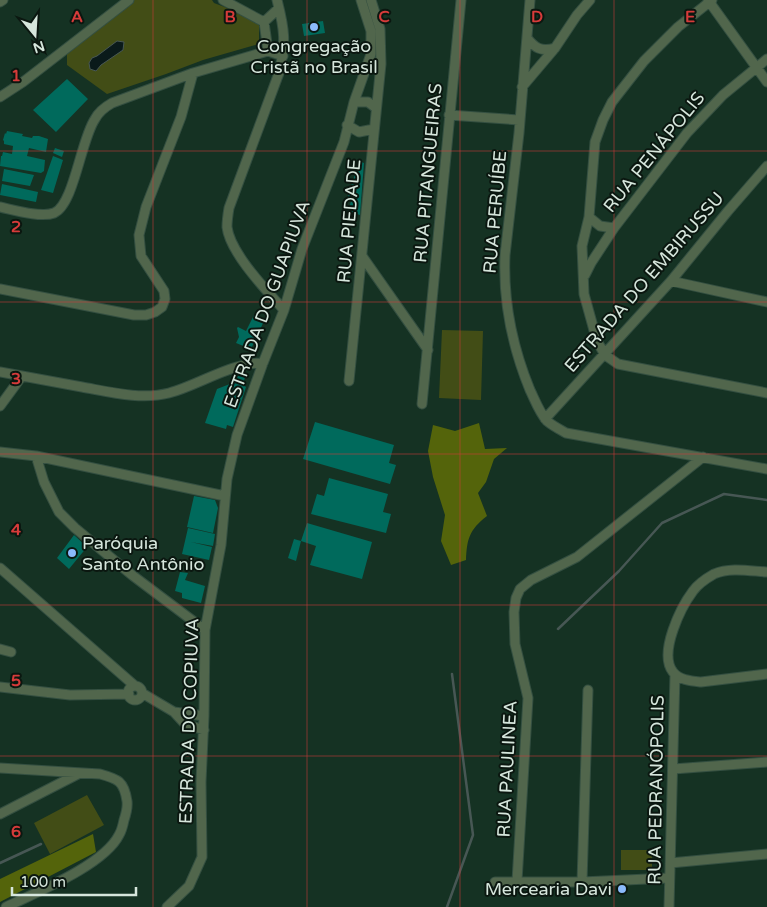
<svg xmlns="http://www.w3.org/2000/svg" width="767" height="907" viewBox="0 0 767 907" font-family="'Varela Round',sans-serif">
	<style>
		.green { fill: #424d16 }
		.forest { fill: #54640b }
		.water { fill: #0a1a1a; stroke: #475754 }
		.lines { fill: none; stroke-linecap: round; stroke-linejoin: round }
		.stream { stroke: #475754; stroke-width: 2.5 }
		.building { fill: #006a5c }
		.minor-casing { stroke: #344f41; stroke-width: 11 }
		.minor { stroke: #51664c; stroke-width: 9 }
		.grid { fill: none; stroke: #d63b3a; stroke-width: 1; stroke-opacity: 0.55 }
		.poi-dot { fill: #8bbafc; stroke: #0b1710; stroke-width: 2 }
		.labels { text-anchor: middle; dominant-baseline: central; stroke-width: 4; stroke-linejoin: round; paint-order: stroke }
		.poi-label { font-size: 18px; fill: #d6e6dc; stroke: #0b1710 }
		.street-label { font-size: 18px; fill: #d6e6dc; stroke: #0b1710 }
		.grid-label { font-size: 16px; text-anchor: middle; font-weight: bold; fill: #d63b3a; stroke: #0b1710; stroke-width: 4; stroke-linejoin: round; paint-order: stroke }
	</style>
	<rect width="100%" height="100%" fill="#153223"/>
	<path class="green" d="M134,0h78l2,3 45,17v24l-56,16 -37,14 -59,20 -40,-29v-14z
		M442,330l41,1 -2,69 -42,-2z
		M87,795l17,30 -54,29 -16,-31z
		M621,850h31v20h-31z"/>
	<path class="forest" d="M479,423l6,26 22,-1 -13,11 -8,23 -8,11 9,23c-18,14 -20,23 -21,44l-15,5 -10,-24 4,-26 -12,-38 -5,-26 5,-26 22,6z
		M93,834l3,18 -96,50v-23z"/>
	<path class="water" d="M117,41l7,1 -1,8 -22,15 -5,6 -6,-2 -1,-6 3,-5 5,-2z"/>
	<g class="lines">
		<path class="stream" d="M558,629l61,-58 43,-48 62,-29 43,6
			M0,863l41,-19
			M447,907l26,-72 -21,-161"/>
	</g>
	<path class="building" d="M323,21l2,12 -21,3 -2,-12z
		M67,79l21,20 -32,33 -23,-22z
		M7,131l16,3 -1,2 10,2 1,-2h6l9,3 -2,13 -17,-4 -2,8 18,4 -1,11 -3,2 -41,-7 1,-10h1l1,-4 9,2 1,-8 -9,-2v-3l-1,-1 2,-7 1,1z
		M55,148l9,3 -2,6 -9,-4z
		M53,156l10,4 -10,33 -12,-3z
		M359,161l5,2 -4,52 -12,-4 3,-10 -4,-1z
		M4,169l30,6 -4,11 -28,-5z
		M2,184l36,8 -2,10 -36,-7z
		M254,315l10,6 -13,28 -15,-6 3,-6 -2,-9 1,-1 8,4z
		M238,376l7,1 -2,8 3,2 -13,40 -6,-2 -1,4 -21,-6 12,-34 18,-7z
		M315,422l79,23 -5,18 7,2 -6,19 -87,-25z
		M329,478l59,16 -5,18 8,2 -5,19 -75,-19 6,-20 7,2z
		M194,496l21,4 3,8 -5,25 -26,-6z
		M307,523l65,19 -10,37 -52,-14 6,-19 -15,-5z
		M188,528l27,6 -2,12 -22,-4 21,5 -3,13 -27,-6z
		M74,535l13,12 -18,22 -12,-11z
		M294,539l7,2 -5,20 -8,-3z
		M180,572l8,1 -3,7 20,6 -4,17 -19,-5v-5l-7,-2z"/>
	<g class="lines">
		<g class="minor-casing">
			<path id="minor" d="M223,0l41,22 15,-14
				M277,0c8,31 9,42 2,73l-50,135c-1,6 -2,13 -2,19 3,26 40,64 57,83
				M530,0l-11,133 -14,122c-2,47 7,91 25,135 5,10 9,22 17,31 6,5 12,8 19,12l201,36
				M708,0l59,82
				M712,0l-34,27 -34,34 -32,41 -9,18 -8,22 -6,75 -7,29 2,48 13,47 8,14 13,9 149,29
				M0,2l3,-2
				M264,22l4,29
				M527,38c8,10 14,14 28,10
				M522,87l33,-39 22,-33 13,-15
				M0,97l23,-15 106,-82
				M354,102h14l8,6
				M449,115l70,5
				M347,125l12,7 15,-3
				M0,207c14,3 41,11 54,6 20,-8 27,-74 41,-94 4,-8 10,-12 17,-16l81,-30 75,-22 15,5
				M589,217l11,9 14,2
				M362,256l66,94
				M585,275l6,-12 23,-35 73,-95 36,-38 44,-36
				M671,281l96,21
				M0,289l134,26h12l9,-3 7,-5 3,-8 -1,-8 -23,-35 -2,-21 7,-28 35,-90 12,-44
				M0,372c28,5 55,10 82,15 28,5 59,13 87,6 30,-8 63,-31 94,-30
				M349,381l32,-317 -1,-35 -9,-29
				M422,404l39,-404
				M0,406l22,-30
				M545,419l126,-138 57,-70 39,-45
				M0,452l36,4 189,40
				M36,456l8,26 15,30 16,16 57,47 73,55
				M0,568l135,118
				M767,572c-17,-1 -37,-5 -53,2 -7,4 -16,10 -21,17 -12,16 -35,62 -20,81 6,8 18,9 28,10l66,-8
				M0,649l11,3
				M128 693a7 7 0 1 1 14 0a7 7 0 1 1-14 0Z
				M0,687l70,8 59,-1
				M142,693l32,19 11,12 19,6
				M174,712l30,4
				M0,768l100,6c18,5 24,7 27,27 1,7 -1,13 -3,19 -1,5 -2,10 -5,15 -15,30 -82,57 -113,72
				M673,769l94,-7
				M0,814l78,-40
				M670,863l97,-9
				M517,881l11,-183 -13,-54 -1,-32 2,-14 4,-9 11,-9 46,-23 126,-100
				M495,882h87l87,-4
				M582,882l6,-192
				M167,907l22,-21 13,-29 -1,-75 3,-66 1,-86 16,-85 6,-66 10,-44 26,-72 21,-53 18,-61 42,-107 10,-40 17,-48v-23l-10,-31
				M669,907l6,-233"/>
		</g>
		<use href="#minor" class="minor"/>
	</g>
	<path class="grid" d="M153,0v907M307,0v907M460,0v907M614,0v907M0,151h767M0,302h767M0,454h767M0,605h767M0,756h767"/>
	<g class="poi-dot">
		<circle cx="314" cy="27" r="5"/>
		<circle cx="72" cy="553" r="5"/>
		<circle cx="622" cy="889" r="5"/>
	</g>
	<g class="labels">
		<g class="poi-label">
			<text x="314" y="46">Congregação<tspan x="314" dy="21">Cristã no Brasil</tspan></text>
			<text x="82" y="543" text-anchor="start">Paróquia<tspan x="82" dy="21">Santo Antônio</tspan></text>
			<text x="612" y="889" text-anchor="end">Mercearia Davi</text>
		</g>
		<g class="street-label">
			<text transform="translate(654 152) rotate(-51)">RUA PENÁPOLIS</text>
			<text transform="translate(428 173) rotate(-85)">RUA PITANGUEIRAS</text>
			<text transform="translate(495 212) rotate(-85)">RUA PERUÍBE</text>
			<text transform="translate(349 221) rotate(-85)">RUA PIEDADE</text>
			<text transform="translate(644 282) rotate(-49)">ESTRADA DO EMBIRUSSU</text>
			<text transform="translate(267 304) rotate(-70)">ESTRADA DO GUAPIUVA</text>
			<text transform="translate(189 721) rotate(-88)">ESTRADA DO COPIUVA</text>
			<text transform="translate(507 769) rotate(-87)">RUA PAULINEA</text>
			<text transform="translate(656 790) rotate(-89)">RUA PEDRANÓPOLIS</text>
		</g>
	</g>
	<g class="grid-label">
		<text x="77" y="22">A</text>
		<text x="230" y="22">B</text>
		<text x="384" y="22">C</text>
		<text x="537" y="22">D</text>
		<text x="690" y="22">E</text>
		<text x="16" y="81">1</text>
		<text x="16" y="232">2</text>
		<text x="16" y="384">3</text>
		<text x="16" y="535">4</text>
		<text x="16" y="686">5</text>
		<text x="16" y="837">6</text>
	</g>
	<g transform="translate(35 35) rotate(162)" stroke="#0b1710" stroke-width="4" paint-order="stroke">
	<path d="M0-4L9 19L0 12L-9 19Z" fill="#d6e6dc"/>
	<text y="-8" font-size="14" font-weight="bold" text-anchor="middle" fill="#d6e6dc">N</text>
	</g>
	<path d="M12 887v8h124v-8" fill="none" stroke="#d6e6dc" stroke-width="2.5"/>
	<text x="20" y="887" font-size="15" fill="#d6e6dc" stroke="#0b1710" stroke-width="4" paint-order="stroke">100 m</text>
</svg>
